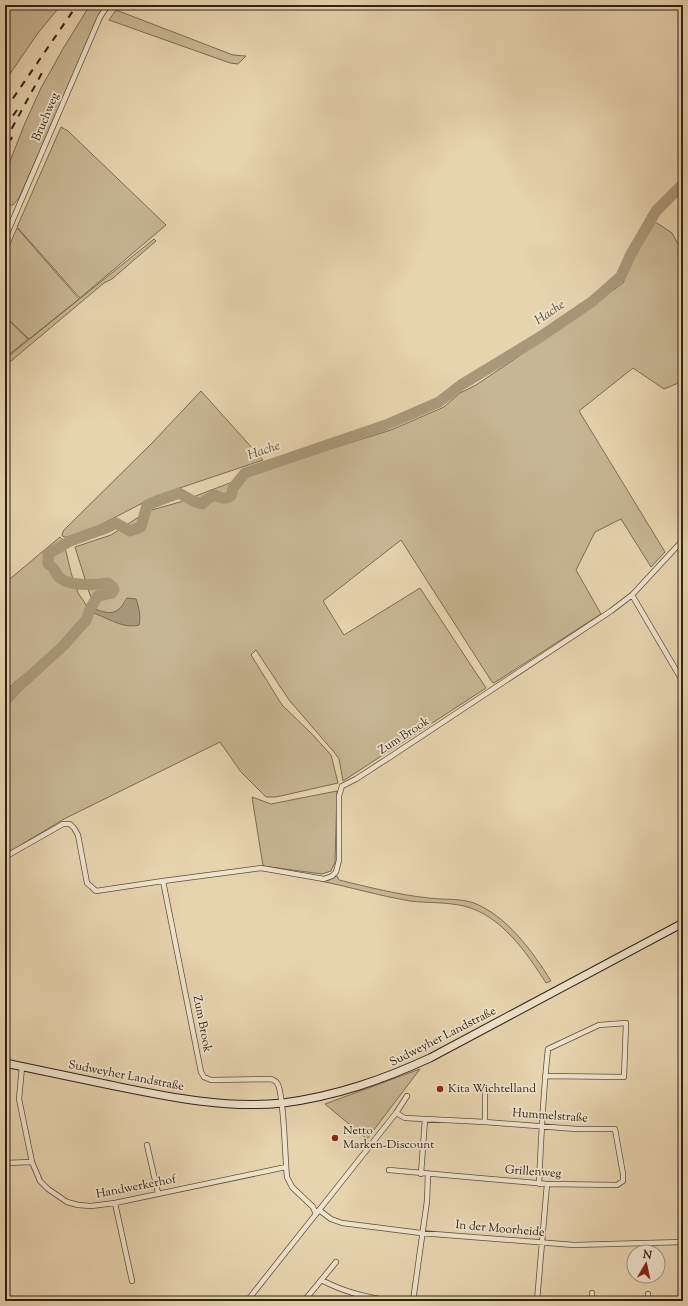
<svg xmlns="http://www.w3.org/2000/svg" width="688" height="1306" viewBox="0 0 688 1306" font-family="'Sorts Mill Goudy',serif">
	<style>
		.green { fill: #c7b694; stroke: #7b6c52 }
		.water { fill: #a89879; stroke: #78694f }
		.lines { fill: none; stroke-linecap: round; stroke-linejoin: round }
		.river { stroke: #a89879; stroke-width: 11 }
		.street-casing { stroke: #5d4f38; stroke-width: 6 }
		.secondary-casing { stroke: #2f2311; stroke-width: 9 }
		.street { stroke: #efe3cb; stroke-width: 4.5 }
		.secondary { stroke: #efe3cb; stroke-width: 7 }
		.rail { stroke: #2f2311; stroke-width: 2; stroke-dasharray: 7 7; stroke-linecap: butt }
		.poi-dot { fill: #8f2418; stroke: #efe3cb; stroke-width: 1.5 }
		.labels { text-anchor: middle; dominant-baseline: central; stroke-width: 3.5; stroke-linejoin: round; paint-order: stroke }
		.street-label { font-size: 12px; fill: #2f2311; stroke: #efe3cb }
		.poi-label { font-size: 12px; fill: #2f2311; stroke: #efe3cb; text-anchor: start }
		.water-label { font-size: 13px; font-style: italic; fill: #594c35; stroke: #efe3cb }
	</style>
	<rect width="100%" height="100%" fill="#e6d4af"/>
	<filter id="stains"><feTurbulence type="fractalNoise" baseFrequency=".005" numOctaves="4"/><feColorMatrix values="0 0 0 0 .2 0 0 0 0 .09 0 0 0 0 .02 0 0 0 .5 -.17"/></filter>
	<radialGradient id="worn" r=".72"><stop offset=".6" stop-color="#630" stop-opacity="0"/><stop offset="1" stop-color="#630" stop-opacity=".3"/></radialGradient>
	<path class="green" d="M5,5h56l-23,28 -33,48z
		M90,5h16l-6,10 -81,183 -6,7h-8v-31l20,-51 16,-35 23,-41z
		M116,10l117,45 13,1 -8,8 -8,-1 -121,-43z
		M61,127l7,4 98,94 -86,73 -63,-71z
		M654,221l18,12 11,20v128l-19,8 -31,-21 -54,43 86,141 -14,15 -30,-48 -26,13 -19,38 25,44 -107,69 -2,-1 -91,-142 -78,61 21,34 76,-47 66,100 -143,93 -4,-22 -5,-7 -45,-52 -33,-50 -5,5 31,50 30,29 19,21 7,28 -62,14h-10l-25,-25 -21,-30 -156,77 -40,24 -19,12v-147l13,-16 48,-43 21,-25 8,-17 -6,-15 -14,-45 36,-12 37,-24 32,-9 89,-34 122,-38 53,-23 16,-14 16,-8 64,-43 83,-59 10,-27z
		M17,228l62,71 -50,40 -24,-23v-61z
		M154,239l2,2 -44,38 -8,4 -99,83v-7z
		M5,317l23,22 -23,19z
		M201,391l62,69 -107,36 -54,28 -23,10 -10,3h-4l-3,-1 1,-5 90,-89z
		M60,537l3,3c5,17 7,34 14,50 2,7 9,11 10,19 2,17 -58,61 -72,73 -3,3 -7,7 -10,11v-110z
		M337,791l-2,71 -4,9 -9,3 -59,-8 -11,-69 19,7z
		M337,876l2,4c29,7 60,15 90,18 15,2 31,0 45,5 33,13 59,49 77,78l-5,2c-19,-30 -45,-68 -82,-77 -17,-4 -37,-3 -54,-5 -30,-5 -60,-14 -89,-20l8,-1z
		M420,1069l-53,70 -42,-35z"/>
	<path class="water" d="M127,598l9,1c3,8 5,18 3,26 -17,4 -30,-7 -46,-12l-7,7 5,-13c11,5 22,10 31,-1 2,-3 3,-6 5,-8z"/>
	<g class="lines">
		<path class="river" d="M5,701l12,-13 46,-42 23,-26 5,-13 7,-11 14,-3 2,-3 -1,-3 -5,-4c-11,2 -41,4 -50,-7 -1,-1 -2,-4 -3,-5 -1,-3 -4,-5 -7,-7v-10l22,-13 36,-13 10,-5 14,8 11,-4 6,-22 32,-12 14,8 9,3 4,-4 9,-5c6,3 10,5 16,1l2,-8 12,-15 141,-48 53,-23 22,-17 79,-48 53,-36 28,-25 10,-22 25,-43 27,-27"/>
		<g class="street-casing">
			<path id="street" d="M5,238l95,-221 8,-12
				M632,595l51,87
				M5,857l58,-33h7l4,4 4,7 9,48 9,8 67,-10 38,191 3,5 7,3 60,-1c2,1 5,2 6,4 7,8 8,78 10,94l5,10 21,20 3,7
				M163,881l98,-13 63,11 8,-3 4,-4 3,-12v-64l3,-10 14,-7 34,-22 221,-146 21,-16 51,-55
				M22,1067l-3,32 13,63 8,19 8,8 19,13 11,3 13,1 24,-3 171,-36
				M485,1122v-29
				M147,1145l11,48
				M5,1163l27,-1
				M389,1170l158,14 70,1 6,-4v-7l-8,-45h-39l-91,-7 -80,-4 -9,-5
				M421,1174l4,-55
				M539,1184c2,-46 4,-90 9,-135l51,-24 27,-2 -2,54 -79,-1
				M115,1203l17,78
				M319,1210l12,9 11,4 79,10 153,12 109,-3
				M321,1280c24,12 43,17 70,21
				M247,1301l149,-188 11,-17
				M304,1301l32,-39
				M413,1301l14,-100 1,-27
				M537,1301l10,-117
				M592,1301v-8
				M648,1301v-7"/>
		</g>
		<g class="secondary-casing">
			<path id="secondary" d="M5,1063c37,8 73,15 110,23 54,11 112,23 168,17 53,-7 99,-23 147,-45l253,-135"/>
		</g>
		<use href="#street" class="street"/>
		<use href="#secondary" class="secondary"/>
		<path class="rail" d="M5,110l72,-105
			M5,127l12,-17
			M5,141l38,-70
			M5,153l7,-16"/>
	</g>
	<g class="poi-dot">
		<circle cx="440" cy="1089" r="4"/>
		<circle cx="335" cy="1138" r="4"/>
	</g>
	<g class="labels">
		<g class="street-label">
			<text transform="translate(46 117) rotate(-67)">Bruchweg</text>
			<text transform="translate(404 736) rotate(-33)">Zum Brook</text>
			<text transform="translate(202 1024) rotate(79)">Zum Brook</text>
			<text transform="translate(443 1037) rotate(-27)">Sudweyher Landstraße</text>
			<text transform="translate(126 1076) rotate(11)">Sudweyher Landstraße</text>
			<text transform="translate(550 1116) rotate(4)">Hummelstraße</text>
			<text transform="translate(533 1172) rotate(4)">Grillenweg</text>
			<text transform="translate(136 1187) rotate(-11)">Handwerkerhof</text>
			<text transform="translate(500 1229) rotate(5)">In der Moorheide</text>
		</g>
		<g class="poi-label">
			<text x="448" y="1089">Kita Wichtelland</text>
			<text x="343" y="1131">Netto<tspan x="343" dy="14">Marken-Discount</tspan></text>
		</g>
		<g class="water-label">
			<text transform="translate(550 313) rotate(-34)">Hache</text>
			<text transform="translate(264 451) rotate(-19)">Hache</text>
		</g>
	</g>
	<rect width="688" height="1306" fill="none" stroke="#e6d4af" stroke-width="20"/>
	<rect x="6" y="6" width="676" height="1294" fill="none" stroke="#2f2311" stroke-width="2"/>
	<rect x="10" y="10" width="668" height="1286" fill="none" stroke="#2f2311"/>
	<g transform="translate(646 1264) rotate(9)"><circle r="19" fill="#efe3cb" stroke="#a29681"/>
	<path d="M0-3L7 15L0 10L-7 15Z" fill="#8f2418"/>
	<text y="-6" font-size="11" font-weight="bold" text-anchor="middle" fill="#2f2311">N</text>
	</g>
	<rect width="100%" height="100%" filter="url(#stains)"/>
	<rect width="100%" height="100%" fill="url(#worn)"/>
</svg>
